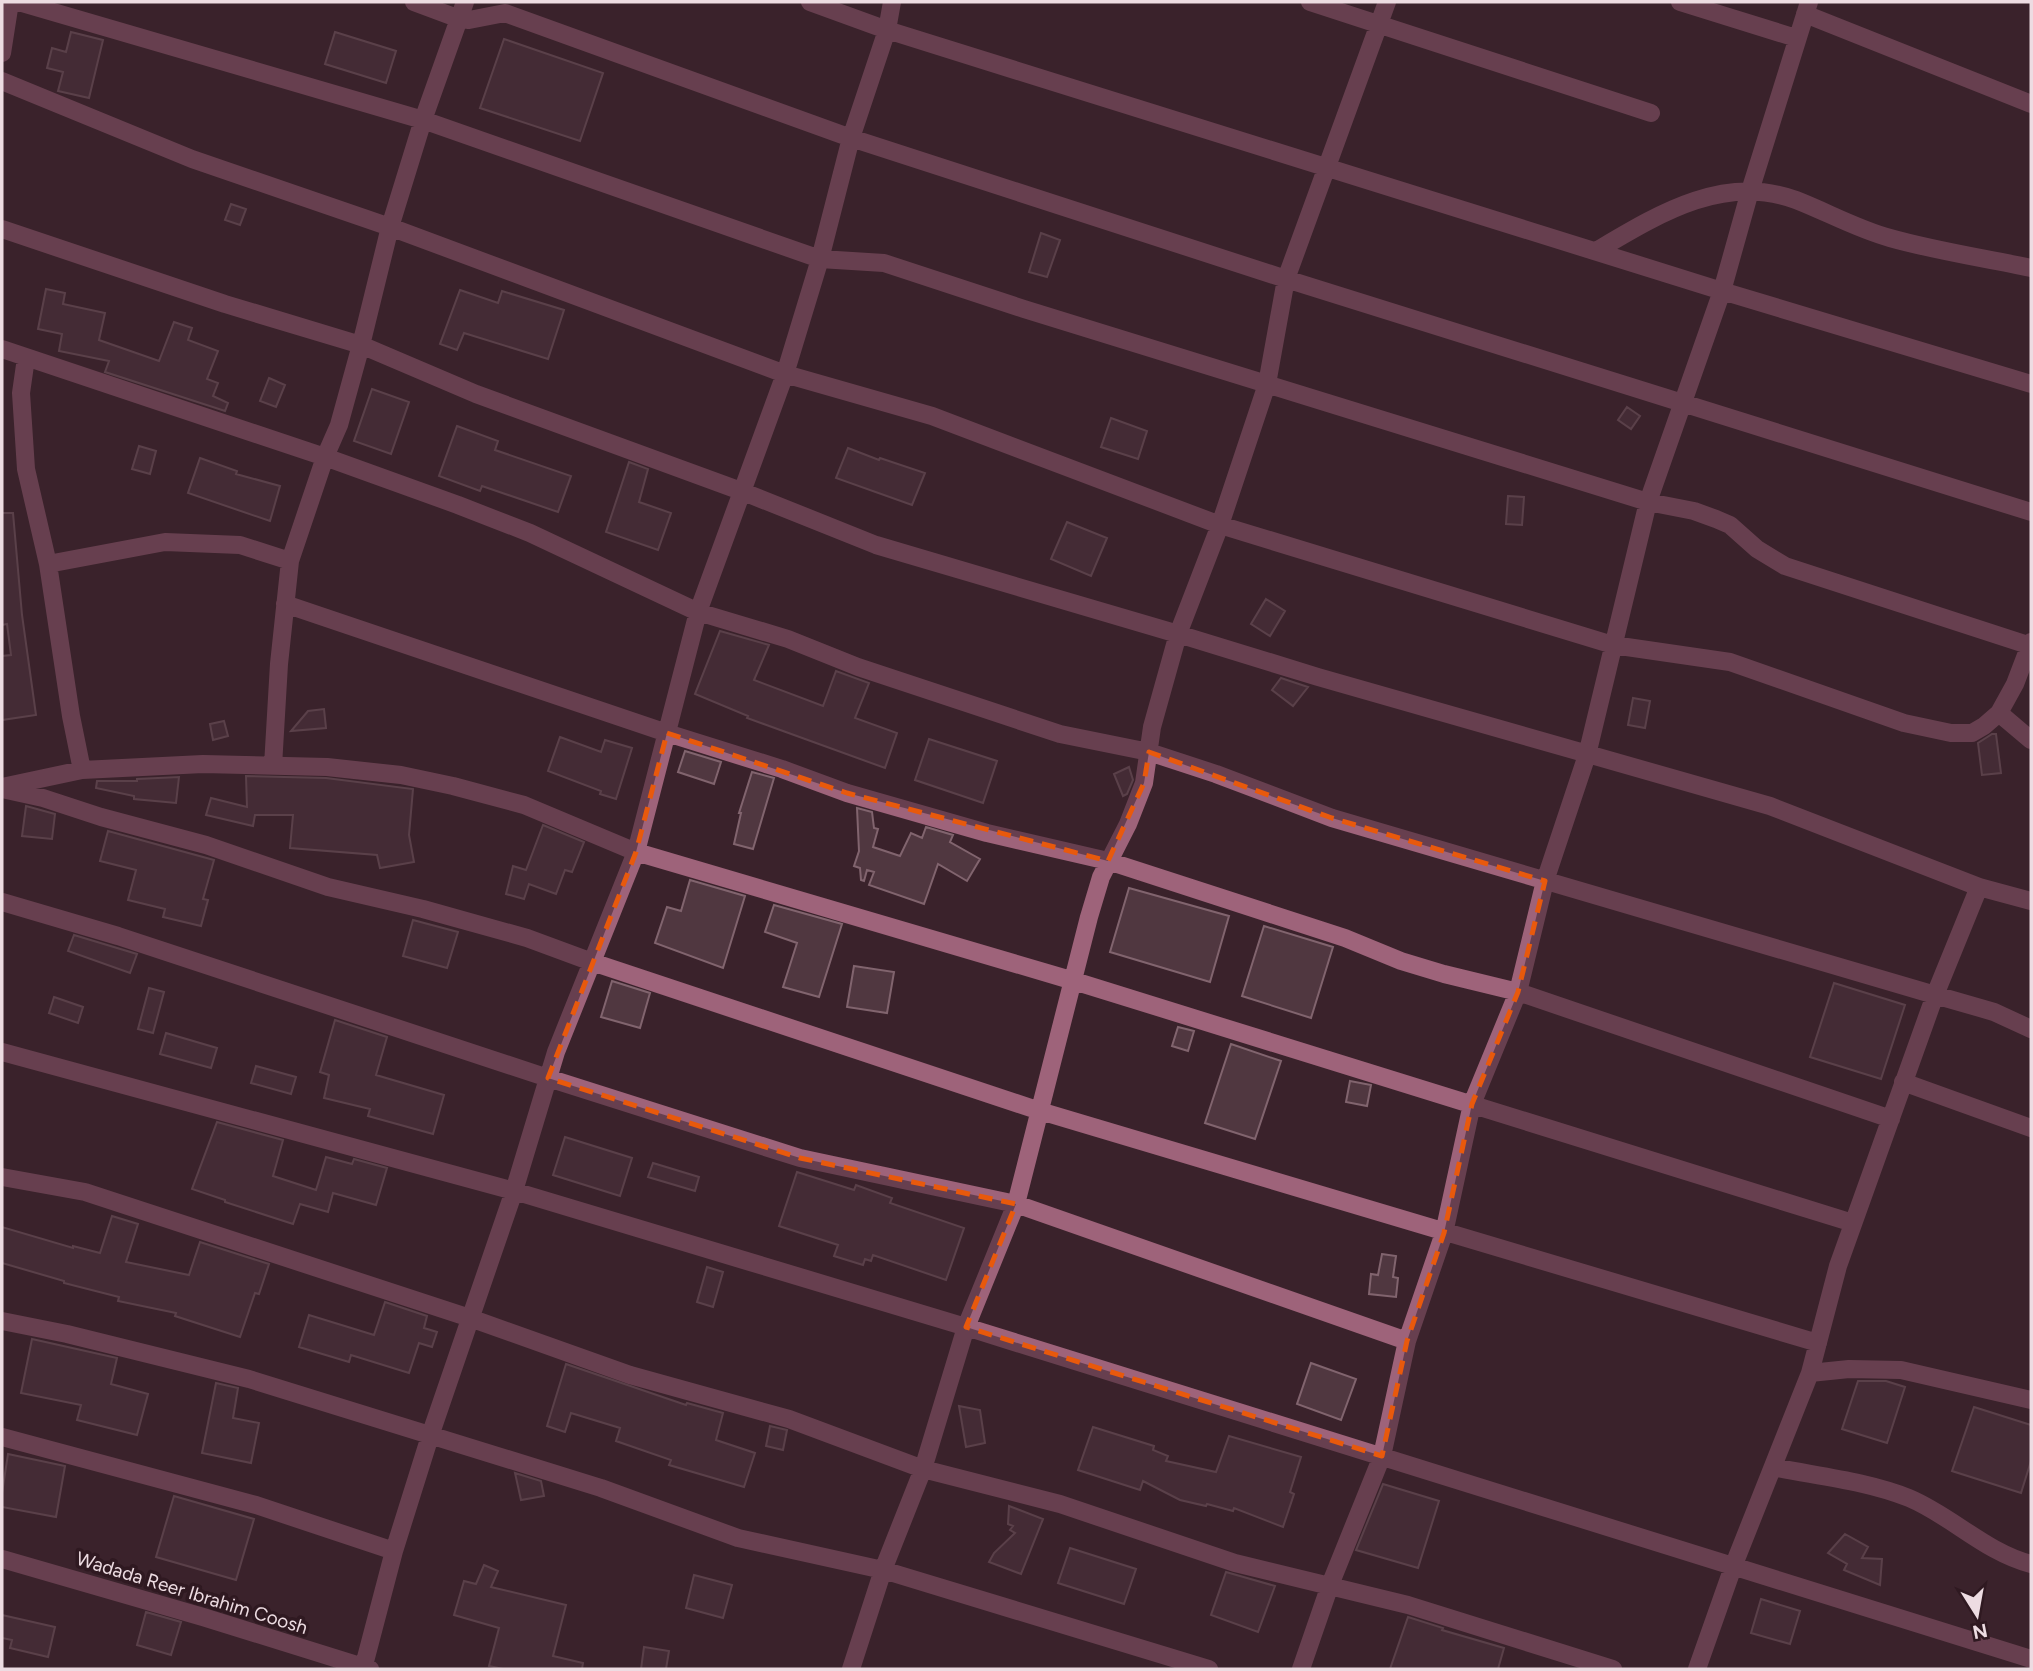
<svg xmlns="http://www.w3.org/2000/svg" width="2033" height="1671" viewBox="0 0 2033 1671" font-family="Figtree,sans-serif">
	<style>
		.building { fill: #503740; stroke: #81646e; stroke-width: 2 }
		.lines { fill: none; stroke-linecap: round; stroke-linejoin: round }
		.minor { stroke: #9e637a; stroke-width: 18 }
		.marked { fill: none; stroke: #e8590c; stroke-width: 5; stroke-dasharray: 14 9; stroke-linejoin: round }
		.labels { text-anchor: middle; dominant-baseline: central; stroke-width: 7; stroke-linejoin: round; paint-order: stroke }
		.street-label { font-size: 19px; fill: #eddce2; stroke: #2f1921 }
	</style>
	<rect width="100%" height="100%" fill="#3a222b"/>
	<path class="building" d="M71,32l32,8 -14,58 -31,-7 5,-19 -16,-4 5,-20 14,4z
		M335,32l61,19 -10,32 -61,-19z
		M504,39l99,34 -23,68 -100,-33z
		M231,204l15,5 -6,16 -15,-5z
		M1041,233l19,7 -13,37 -18,-5z
		M46,289l19,4 -2,11 42,9 -6,27 60,21 15,-39 18,6 -4,12 30,11 -11,28 11,4 -5,13 15,7 -3,8 -120,-39 4,-11 -50,-10 3,-17 -24,-5z
		M460,290l38,13 4,-12 62,19 -16,49 -84,-26 -7,17 -17,-6z
		M269,378l16,7 -9,22 -16,-6z
		M372,389l37,13 -18,52 -37,-13z
		M1627,407l13,9 -9,13 -13,-9z
		M1111,418l36,13 -9,28 -37,-12z
		M457,426l41,15 -3,9 76,26 -13,36 -76,-26 -2,5 -41,-15z
		M139,446l17,5 -6,23 -18,-5z
		M848,448l31,12 1,-2 45,15 -13,32 -76,-27z
		M200,458l37,13 -1,3 44,12 -10,35 -82,-28z
		M629,462l19,7 -9,33 32,11 -13,37 -52,-18z
		M1508,496l16,1 -2,28 -16,-1z
		M2,513h11l9,102 14,100 -34,5v-64l9,-1 -4,-31 -5,1z
		M1067,522l40,16 -16,38 -40,-17z
		M1266,599l19,12 -15,25 -19,-12z
		M720,631l49,14 -15,35 69,26 13,-35 33,12 -14,35 42,15 -12,35 -138,-50 1,-2 -53,-22z
		M1281,678l27,9 -15,19 -21,-16z
		M1633,698l17,3 -5,27 -17,-3z
		M324,709l2,19 -35,3 17,-20z
		M224,721l4,15 -15,4 -3,-16z
		M1992,734h4l5,39 -19,2 -4,-32z
		M560,737l41,15 4,-12 27,8 -16,51 -16,-5 1,-3 -53,-20z
		M929,739l68,22 -14,42 -68,-23z
		M685,751l36,11 -7,22 -36,-12z
		M1129,767l4,13 -6,14 -4,2 -9,-22z
		M752,772l22,6 -21,71 -19,-5 7,-31h-2z
		M246,776l80,2 87,11 -4,46 5,27 -34,6 -3,-13 -87,-7 3,-33h-38l-2,11 -47,-11 5,-17 36,9z
		M179,777l-3,26 -42,-4v-3l-38,-8 1,-7h40v-2z
		M26,806l29,8 -3,25 -30,-3z
		M857,808l15,4 2,16 4,1 -5,18 27,9 11,-23 11,5 4,-11 27,8 -3,7 30,17 -13,22 -29,-17 -14,40 -55,-19 5,-13 -7,-2 -3,11 -3,-1 -1,-12 -6,-2 5,-15z
		M543,825l41,17 -12,30 -7,-2 -9,24 -27,-10 -5,15 -18,-5 7,-28 13,4z
		M108,831l106,29 -11,39 5,1 -7,26 -38,-9 2,-8 -37,-9 8,-30 -36,-9z
		M690,880l55,16 -22,72 -68,-25 12,-36 14,4z
		M1129,888l100,28 -19,66 -100,-30z
		M774,905l68,19 -23,73 -36,-10 14,-44 -32,-11z
		M413,920l45,12 -11,36 -44,-12z
		M1264,926l69,21 -22,71 -69,-22z
		M74,935l63,19 -7,19 -62,-22z
		M854,966l40,6 -7,41 -40,-6z
		M612,981l38,12 -10,35 -39,-11z
		M1834,983l71,22 -24,74 -71,-22z
		M149,988l15,4 -11,41 -15,-4z
		M54,997l29,10 -5,16 -29,-10z
		M335,1020l52,17 -11,38 68,20 -11,39 -65,-18 2,-7 -46,-11 5,-23 -9,-3z
		M1178,1027l16,4 -6,20 -16,-5z
		M166,1033l51,15 -6,20 -51,-14z
		M1231,1044l50,17 -26,78 -50,-16z
		M256,1066l40,11 -5,17 -40,-11z
		M1350,1081l21,4 -4,21 -21,-4z
		M217,1122l66,18 -10,36 43,14 10,-33 26,7 2,-5 33,9 -11,37 -43,-12 -5,19 -28,-8 -7,20 -68,-22v-2l-33,-11z
		M565,1137l67,21 -12,38 -67,-21z
		M653,1163l46,14 -4,14 -47,-14z
		M797,1172l57,18 2,-5 36,13 -2,5 74,25 -18,52 -73,-25 -2,6 -6,-2 -2,6 -29,-9 4,-11 -59,-19z
		M112,1216l26,8 -12,38 63,13 11,-33 69,22 -10,30 -4,-1 -15,44 -65,-21 1,-3 -58,-12 1,-4 -55,-14v-2l-62,-18v-36l71,21v-2l27,7z
		M1382,1254l14,2 -3,21 5,1 -2,19 -27,-3 2,-20 7,1z
		M707,1267l16,5 -10,35 -16,-5z
		M385,1302l42,14 -3,12 13,4 -5,15 -13,-4 -10,30 -58,-18 -2,7 -50,-15 10,-32 65,20z
		M32,1339l85,19 -6,26 37,10 -11,41 -60,-15 4,-15 -60,-12z
		M1311,1363l45,16 -15,41 -44,-16z
		M566,1364l120,41 1,-2 36,10 -7,27 39,13 -11,34 -75,-22 2,-5 -55,-19 4,-13 -49,-15 -6,19 -18,-6z
		M1858,1381h28l19,6 -18,56 -45,-14z
		M216,1383l22,5 -5,30 26,5 -8,40 -49,-10z
		M959,1406l21,4 5,33 -19,4z
		M1974,1407l57,18v36l-10,32 -69,-22z
		M770,1426l17,4 -4,20 -17,-4z
		M1093,1427l61,19 -1,4 15,6 -2,5 50,11 13,-36 72,21 -11,35 4,2 -11,33 -49,-19 -1,3 -26,-7 -1,2 -26,-6 -37,-19 -3,9 -62,-20z
		M8,1454l57,12 -9,51 -54,-10v-14z
		M515,1473l26,8 3,15 -23,4z
		M1383,1484l56,17 -21,67 -62,-18z
		M174,1496l80,23 -18,61 -80,-23z
		M1009,1506l34,13 -22,55 -32,-12 5,-9 21,-20 -5,-3 3,-4 -5,-2z
		M1845,1534l23,13 -6,11 20,1 -2,26 -36,-15 3,-6 -19,-11z
		M1070,1548l66,21 -12,35 -66,-21z
		M484,1565l14,6 -7,16 75,18 -13,51 30,7 -1,6h-79l-14,-3 10,-38 -45,-13 10,-34 12,3z
		M1226,1572l49,14 -17,46 -47,-17z
		M694,1575l38,10 -9,33 -37,-10z
		M1761,1599l39,12 -10,33 -39,-11z
		M146,1612l35,10 -10,33 -34,-10z
		M2,1615l53,12 -7,30 -38,-9 2,-8 -10,-2z
		M1408,1617l35,11 -1,2 62,18 -6,21h-108z
		M644,1647l25,4 -3,18h-25z"/>
	<g class="lines">
		<path class="minor" d="M19,2l404,118 397,139 64,4 140,46 624,193 46,9 22,8 14,6 27,24 28,17 246,80
			M414,2l43,16 12,2 36,-7 346,125 435,141 745,233
			M465,2l-42,118 -33,107 -29,118 115,49 265,97 135,54 302,89 -26,93 -8,56 -16,41 -27,53 -12,40 -73,287 -50,123 -43,142 -40,101 -32,99
			M810,2l77,28 835,261 309,93
			M1310,2l341,111
			M1387,2l-101,277 -19,105 -47,141 -42,109 140,43 452,129 209,81 52,14
			M1680,2l116,36
			M1805,14l226,90
			M2,53l8,-51
			M2,81l190,78 198,68 395,147 147,42 288,109 393,120 117,17 174,61 47,10h21l12,-7 15,-13 16,-29 16,-42
			M2,229l223,75 136,41 -22,80 -14,32 -35,104 -11,103 -6,102
			M1596,251c61,-36 127,-78 200,-51 31,12 61,29 94,38 46,13 94,20 141,30
			M2,349l323,108 133,48 72,28 168,79 90,27 70,28 202,67 89,18 67,22 116,44 603,177 44,-108
			M26,358l-5,35 5,76 22,95 23,152 11,54
			M48,564l117,-22 75,3 50,16
			M285,604l382,129 115,36 65,24 140,40 121,28 237,77 56,23 43,13 74,18 373,127
			M1999,713l32,27
			M2,787l80,-17 121,-6 124,3 74,8 52,11 71,19 112,47 438,129 779,242
			M2,789l41,9 58,19 105,28 122,42 95,22 104,29 65,24 448,149 778,232
			M2,902l116,34 430,142 252,80 216,46 391,137
			M2,1052l512,139 452,136 1065,332
			M1903,1082l128,46
			M2,1177l83,15 385,126 160,57 159,44 134,50 137,35 175,59 173,42 205,64
			M2,1321l65,13 182,45 352,109 137,50 145,32 326,99
			M1810,1373l39,-4 52,1 130,30
			M2,1437l254,68 138,46
			M1773,1467c44,9 94,14 136,31 43,18 76,54 122,66
			M2,1559l201,58 167,52
			M363,1669l31,-118 37,-118 83,-242 42,-139 80,-200 62,-240 87,-238 35,-115 31,-121 36,-108 5,-28
			M1301,1669l29,-84 52,-129 25,-115 37,-108 28,-129 46,-112 27,-111 42,-126 61,-253 74,-211 28,-100 59,-189
			M1697,1669l36,-102 77,-194 28,-107 97,-271 59,17 37,17"/>
	</g>
	<path d="M0 0H2033V1671H0ZM667,733l180,60 261,68 36,-78 5,-31 183,66 213,63 -27,111 -46,112 -28,129 -37,108 -25,115 -416,-129 50,-123 -216,-46 -252,-80 88,-226z" fill="#3a222b" fill-opacity=".55" fill-rule="evenodd"/>
	<path class="marked" d="M667,733l180,60 261,68 36,-78 5,-31 183,66 213,63 -27,111 -46,112 -28,129 -37,108 -25,115 -416,-129 50,-123 -216,-46 -252,-80 88,-226z"/>
	<g class="labels">
		<g class="street-label">
			<text transform="translate(192 1593) rotate(17)">Wadada Reer Ibrahim Coosh</text>
		</g>
	</g>
	<rect width="2033" height="1671" fill="none" stroke="#eddce2" stroke-width="7"/>
	<g transform="translate(1977 1615) rotate(169)" stroke="#2f1921" stroke-width="5" paint-order="stroke">
	<path d="M0-5L12 26L0 18L-12 26Z" fill="#eddce2"/>
	<text y="-10" font-size="19" font-weight="bold" text-anchor="middle" fill="#eddce2">N</text>
	</g>
</svg>
